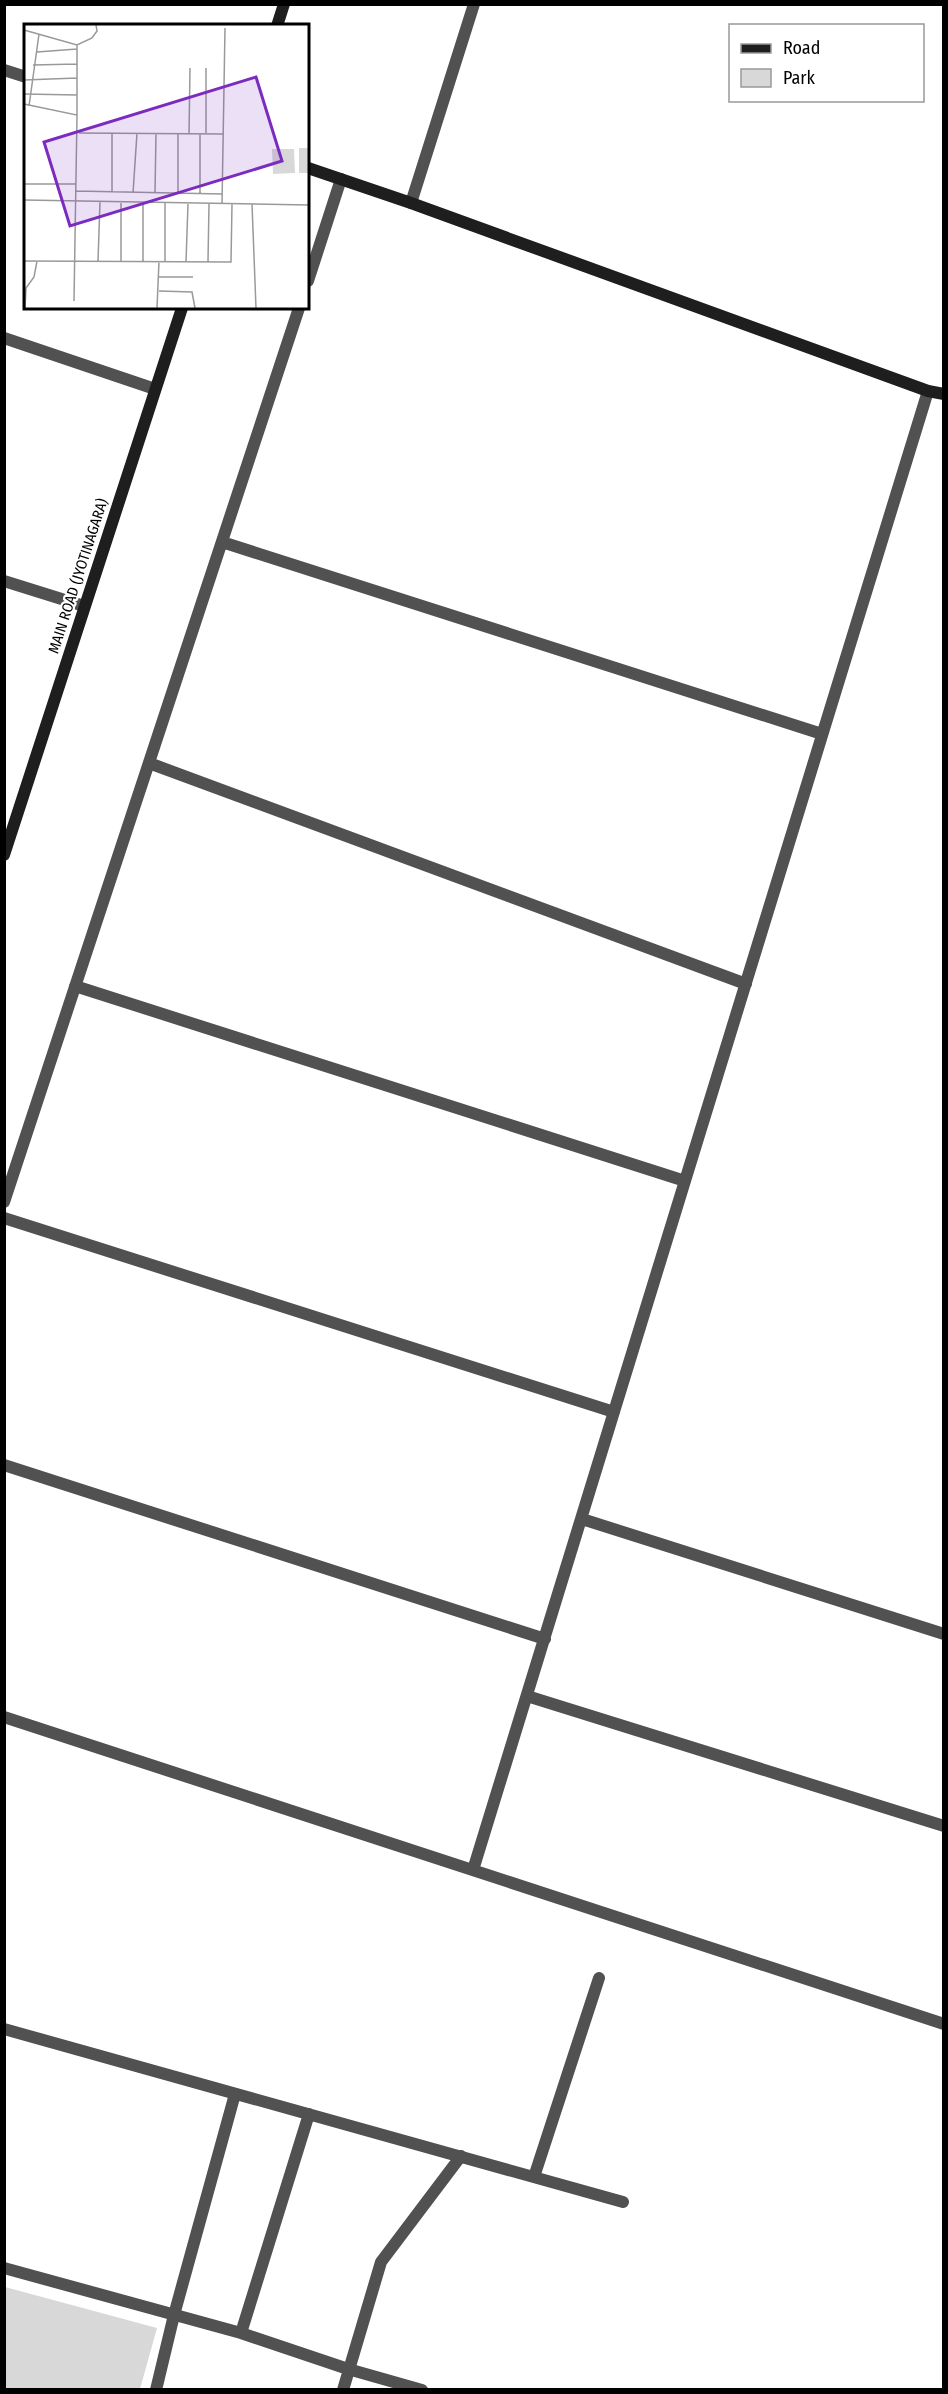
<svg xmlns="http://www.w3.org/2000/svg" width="948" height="2394" viewBox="0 0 948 2394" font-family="'Fira Sans Condensed',sans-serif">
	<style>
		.green { fill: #d8d8d8 }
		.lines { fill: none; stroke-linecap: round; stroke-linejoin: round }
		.lane { stroke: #515151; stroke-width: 12 }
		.street { stroke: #515151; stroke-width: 12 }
		.secondary { stroke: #1e1e1e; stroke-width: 12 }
		.labels { text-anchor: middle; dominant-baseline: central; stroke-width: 4.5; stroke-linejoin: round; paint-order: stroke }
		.street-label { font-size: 15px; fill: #000; stroke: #fff }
		.inset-road { fill: none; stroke: #999; stroke-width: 1.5 }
		.view { fill: #7b2cbf; fill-opacity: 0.15; stroke: #7b2cbf; stroke-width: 3 }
		.inset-edge { fill: none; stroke: #000; stroke-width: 3 }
	</style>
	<rect width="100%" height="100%" fill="#fff"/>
	<path class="green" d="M5,2287l152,41 -17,61h-135z"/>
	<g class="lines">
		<path class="lane" d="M4,2029l619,173
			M534,2177l65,-199
			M4,2268l237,65 107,36 74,21
			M241,2333l68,-219
			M156,2390l18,-75 61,-221
			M343,2390l38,-128 80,-106"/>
		<path class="street" d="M4,70l22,7
			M411,203l63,-199
			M308,281l33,-102
			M4,338l151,51
			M222,542l600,192
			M4,581l80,25
			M149,763l597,221
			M75,986l610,195
			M4,1202l295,-894
			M4,1218l610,194
			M4,1465l541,174
			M582,1519l362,115
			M527,1696l417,130
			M4,1717l940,307
			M473,1870l455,-1479"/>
		<path class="secondary" d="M277,26l7,-22
			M308,168l103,35 517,188 16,3
			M4,855l178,-547"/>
	</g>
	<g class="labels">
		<g class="street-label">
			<text transform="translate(78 576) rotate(-72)">MAIN ROAD (JYOTINAGARA)</text>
		</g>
	</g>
	<g transform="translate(24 24)">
		<rect width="285" height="285" fill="#fff"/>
		<path d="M275,124h10v25h-10zM248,125h22l1,24 -22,1z" fill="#d8d8d8"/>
		<path class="inset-road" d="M0,6l53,15 15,-7 5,-7 -1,-6M53,21v70M13,28l40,-3M9,41l44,-1M0,56l53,-2M0,70l53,1M0,80l53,11 -3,186M5,82l10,-72M55,109l144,1M182,109v-65M165,110l1,-66M0,160h52M52,167l146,3M88,168v-59M109,169l4,-60M131,169l1,-60M154,169v-59M176,170v-60M0,176l285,5M141,179v59M198,180l3,-176M228,180l4,104M0,237l207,1 1,-58M74,237l2,-59M97,237v-58M119,237v-58M162,238l2,-58M184,238l1,-58M135,253h34M135,267l33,1 3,16M1,284l1,-20 8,-11 3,-16M133,284l2,-47"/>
		<path class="view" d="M232,53l26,84 -212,65 -26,-84z"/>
		<rect width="285" height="285" class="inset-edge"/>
	</g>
	<rect width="948" height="2394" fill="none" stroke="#000000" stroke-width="12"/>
	<rect x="729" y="24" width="195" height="78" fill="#ffffff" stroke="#999999" stroke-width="1.5"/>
	<rect x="741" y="44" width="30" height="9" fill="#1e1e1e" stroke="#999999" stroke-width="1.5"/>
	<text x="783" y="54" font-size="18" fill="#000000">Road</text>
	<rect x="741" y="69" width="30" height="18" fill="#d8d8d8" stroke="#999999" stroke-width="1.5"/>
	<text x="783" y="84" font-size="18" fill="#000000">Park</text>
</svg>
